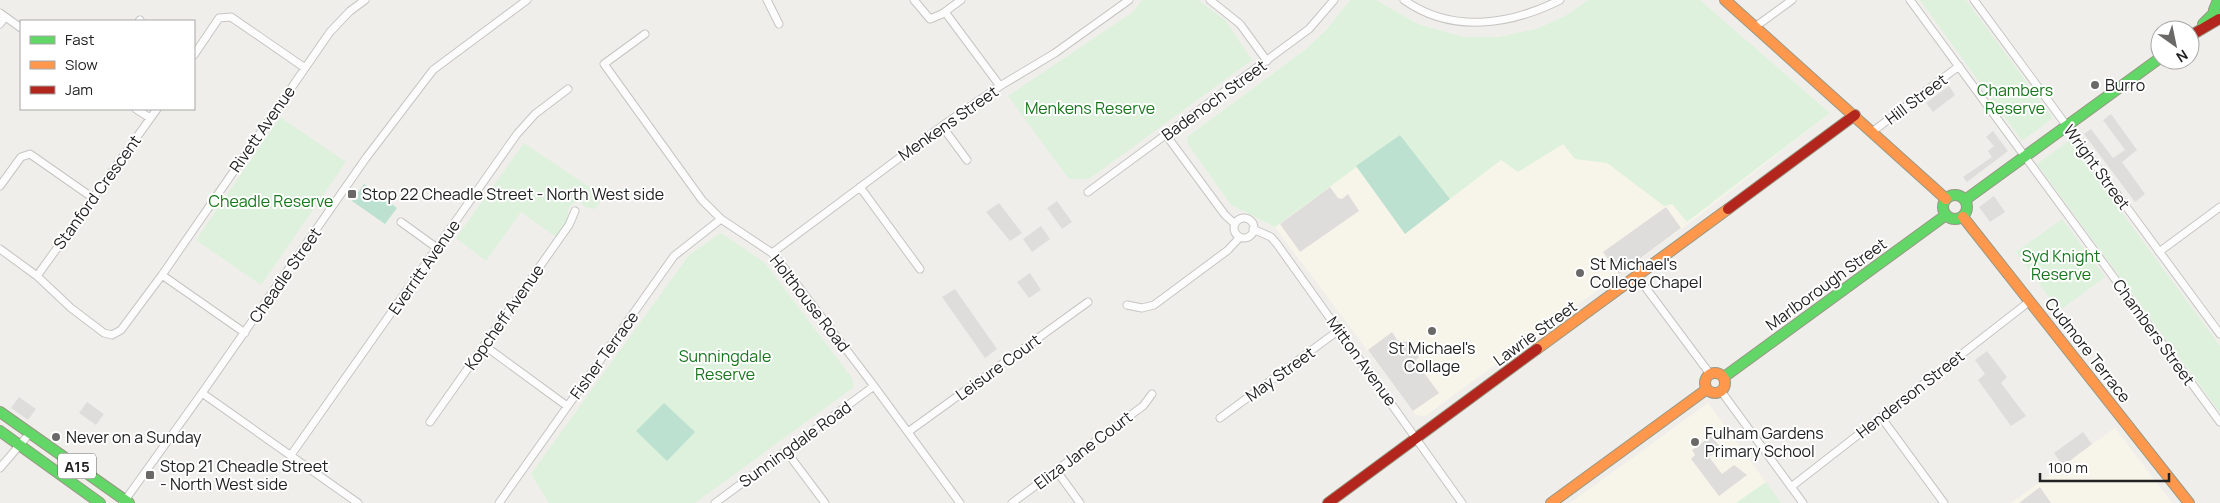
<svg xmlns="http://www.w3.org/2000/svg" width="2220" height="503" viewBox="0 0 2220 503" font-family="Manrope,sans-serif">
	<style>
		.education { fill: #f7f5e9 }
		.park { fill: #ddf1dc }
		.pitch { fill: #bce1d0 }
		.parking { fill: #dedddc }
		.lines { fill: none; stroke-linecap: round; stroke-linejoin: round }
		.street-casing { stroke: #c6c5c3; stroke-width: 9 }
		.fast-casing { stroke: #979884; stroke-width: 12 }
		.slow-casing { stroke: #979884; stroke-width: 12 }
		.jam-casing { stroke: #979884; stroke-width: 12 }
		.street { stroke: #fdfcfc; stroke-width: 7 }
		.fast { stroke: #63d668; stroke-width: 10 }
		.slow { stroke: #ff974d; stroke-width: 10 }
		.jam { stroke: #b3261e; stroke-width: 10 }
		.poi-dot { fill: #6a6968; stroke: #fff; stroke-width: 2 }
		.labels { text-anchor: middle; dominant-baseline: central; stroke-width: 4; stroke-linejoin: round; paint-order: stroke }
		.shield { fill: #fff; stroke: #646464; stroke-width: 1 }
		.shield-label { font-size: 15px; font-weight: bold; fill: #222 }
		.poi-label { font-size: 16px; fill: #222; stroke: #fff; text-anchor: start }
		.park-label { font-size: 16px; fill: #19761d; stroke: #fff }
		.street-label { font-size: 16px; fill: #222; stroke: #fff }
	</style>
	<rect width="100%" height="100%" fill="#f0eeeb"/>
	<path class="education" d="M1350,0h26l42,24 46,13h34l38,-8 29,-13 23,-16h112l130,113 -138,108 -267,195 -9,-1 -141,-188 -44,-22 -44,-62v-6l119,-88 21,-20z
		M1708,403l73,100h-211z
		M2115,428l57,75h-161z"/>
	<path class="park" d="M1142,0h56l27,20 27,40 -163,119h-20l-61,-83 125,-84z
		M1350,0h26l42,24 46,13h34l38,-8 29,-13 23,-16h112l130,113 -143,109 -15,-18 -8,2 -57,-43 -32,-4 -12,-15 -45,28 -17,-12 -51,39 -50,-64 -125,92 -44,-22 -44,-62v-6l119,-88 21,-20z
		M1920,0h46l87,118 -31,23z
		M280,117l66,45 -85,123 -65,-45z
		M2069,141l151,205v67l-183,-249z
		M524,143l80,54 -9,12 -10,-2 -5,-5c-12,1 -13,8 -12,19l-12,16 -35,-25 -35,49 -30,-23z
		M2062,219l43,58 -46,34 -43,-59z
		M721,233l43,29 88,116 2,9 -159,116h-146l-18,-29 158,-219z
		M1766,482l15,21h-45z"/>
	<path class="pitch" d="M1400,135l50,64 -45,35 -49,-68z
		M364,184l33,24 -12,16 -33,-23z
		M664,403l31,29 -28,29 -31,-30z"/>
	<path class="parking" d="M1949,86l6,9 -22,17 -7,-9z
		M2111,114l26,36 -15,12 23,32 -10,8 -51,-68 7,-5 22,29 12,-8 -22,-30z
		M1993,131l15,20 -41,31 -4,-5 29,-20 -4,-6 6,-5 -8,-9z
		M1330,187l8,11 4,1 6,-5 11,17 -59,41 -20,-28z
		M1994,196l11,16 -15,10 -11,-15z
		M1057,201l15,21 -10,7 -15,-21z
		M999,203l23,30 -12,8 -24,-29z
		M1666,207l15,21 -62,46 -16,-22z
		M1041,226l9,13 -18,13 -9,-13z
		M1030,273l11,17 -12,8 -12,-16z
		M955,289l42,60 -12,9 -43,-61z
		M1392,332l5,8 8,2 2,-1 12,16 -4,4 24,32 -26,18 -45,-61z
		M1987,351l20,26 -6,6 25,33 -15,10 -33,-46 7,-6 -10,-14z
		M19,397l17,12 -8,11 -17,-12z
		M87,402l17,12 -8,11 -17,-12z
		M2083,432l9,12 -29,22 -9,-13z
		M1711,436l10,12 -12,9 13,17 12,-9 13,10 -28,21 -28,-37 4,-4 -3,-5z
		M2040,487l11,16h-32z"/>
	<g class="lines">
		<g class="street-casing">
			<path id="street" d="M767,0l12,24
				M914,0l16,19 12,-5 19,-14
				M1210,0l30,24 27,37
				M1404,0c48,34 106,25 156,0
				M1910,0l310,422
				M1974,0l246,334
				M945,12l55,74
				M0,13l21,15
				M139,21l1,-1
				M0,24l5,-7
				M1755,27l37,-27
				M645,34l-41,30 98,136 19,19 51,34 13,16 89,117 86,117
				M194,55l25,-37 12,-1 74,51
				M136,109l14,9
				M942,126l25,34
				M1872,132l87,-66
				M1166,135l59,80 10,9
				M0,186l21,-29 9,-3 63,44
				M860,187l60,82
				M1088,192l221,-163 25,-29
				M1234 228a10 10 0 1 1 20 0a10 10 0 1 1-20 0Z
				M401,222l36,26
				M1253,229l18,8 6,7 185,259
				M0,249l37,27 34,32 33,25 8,2 9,-5 41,-55 168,-243 20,-21 15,-11
				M2159,252l61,-45
				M772,253l170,-127 58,-40 55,-33 74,-53
				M162,275l83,58
				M37,276l120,-167
				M1637,276l73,98
				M1127,305l15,3 12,-3 74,-55 12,-13
				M485,346l82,60
				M1721,391l82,112
				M202,393l156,110
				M1881,417l63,86
				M1220,418l119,-88
				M430,422l139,-197 6,-14
				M908,432l180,-130
				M786,451l39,52
				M291,455l226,-321 18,-20 33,-25
				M0,468l30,-35
				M1056,470l24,33
				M1791,487l239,-186
				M123,503l79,-110 164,-235 67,-88 94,-70
				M499,503l175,-247 47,-37
				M715,503l159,-117
				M1012,503l131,-97 9,-12"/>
		</g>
		<g class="fast-casing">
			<path id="fast" d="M2217,17l-3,-7 4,-10
				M2203,24l12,-12
				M1943 207a12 12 0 1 1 24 0a12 12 0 1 1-24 0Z
				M1965,200l195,-142
				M1724,377l222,-162
				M0,412l129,91
				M0,431l100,72"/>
		</g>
		<g class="slow-casing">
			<path id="slow" d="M1725,0l221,199
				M1963,217l226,286
				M1537,349l191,-140
				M1705 383a10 10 0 1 1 20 0a10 10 0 1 1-20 0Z
				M1551,503l156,-114"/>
		</g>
		<g class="jam-casing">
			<path id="jam" d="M2190,36l29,-17
				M1728,209l127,-94
				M1328,503l209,-154"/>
		</g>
		<use href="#street" class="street"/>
		<use href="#fast" class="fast"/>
		<use href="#slow" class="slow"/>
		<use href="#jam" class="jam"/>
	</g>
	<g class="poi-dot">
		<circle cx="2095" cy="85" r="5"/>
		<rect x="347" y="189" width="10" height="10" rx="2.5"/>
		<circle cx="1580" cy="273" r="5"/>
		<circle cx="1432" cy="331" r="5"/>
		<circle cx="56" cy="437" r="5"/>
		<circle cx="1695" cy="442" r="5"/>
		<rect x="145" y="470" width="10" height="10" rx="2.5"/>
	</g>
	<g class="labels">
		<rect class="shield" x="58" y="453.5" width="38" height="25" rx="4"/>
		<g class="shield-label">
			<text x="77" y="466">A15</text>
		</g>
		<g class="poi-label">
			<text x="2105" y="85">Burro</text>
			<text x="362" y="194">Stop 22 Cheadle Street - North West side</text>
			<text x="1590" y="264">St Michael's<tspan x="1590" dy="18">College Chapel</tspan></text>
			<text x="1432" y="348" text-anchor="middle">St Michael's<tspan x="1432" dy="18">Collage</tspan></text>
			<text x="1705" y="433">Fulham Gardens<tspan x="1705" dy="18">Primary School</tspan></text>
			<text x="66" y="437">Never on a Sunday</text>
			<text x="160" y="466">Stop 21 Cheadle Street<tspan x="160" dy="18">- North West side</tspan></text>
		</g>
		<g class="park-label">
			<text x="2015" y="90">Chambers<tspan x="2015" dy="18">Reserve</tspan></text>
			<text x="1090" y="108">Menkens Reserve</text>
			<text x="271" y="201">Cheadle Reserve</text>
			<text x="2061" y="256">Syd Knight<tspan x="2061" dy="18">Reserve</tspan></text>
			<text x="725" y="356">Sunningdale<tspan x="725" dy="18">Reserve</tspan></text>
		</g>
		<g class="street-label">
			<text transform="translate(1916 99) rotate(-37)">Hill Street</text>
			<text transform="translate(1214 100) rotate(-36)">Badenoch Street</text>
			<text transform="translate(948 123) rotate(-35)">Menkens Street</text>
			<text transform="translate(262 129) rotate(-55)">Rivett Avenue</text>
			<text transform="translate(2097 167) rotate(54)">Wright Street</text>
			<text transform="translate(97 192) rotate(-54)">Stanford Crescent</text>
			<text transform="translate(424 267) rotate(-55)">Everritt Avenue</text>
			<text transform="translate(285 275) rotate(-55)">Cheadle Street</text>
			<text transform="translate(1826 284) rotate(-36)">Marlborough Street</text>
			<text transform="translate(810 303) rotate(52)">Holthouse Road</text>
			<text transform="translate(504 317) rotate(-55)">Kopcheff Avenue</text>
			<text transform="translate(2154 332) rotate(54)">Chambers Street</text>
			<text transform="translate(1535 333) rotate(-36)">Lawrie Street</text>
			<text transform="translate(2088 350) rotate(52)">Cudmore Terrace</text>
			<text transform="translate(604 355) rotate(-54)">Fisher Terrace</text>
			<text transform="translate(1362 361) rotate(54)">Mitton Avenue</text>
			<text transform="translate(998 367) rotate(-36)">Leisure Court</text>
			<text transform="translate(1280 374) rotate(-36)">May Street</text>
			<text transform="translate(1910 394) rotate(-38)">Henderson Street</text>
			<text transform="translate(795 444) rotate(-36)">Sunningdale Road</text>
			<text transform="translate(1083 450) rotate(-37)">Eliza Jane Court</text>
		</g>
	</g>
	<rect x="20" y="20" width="175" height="90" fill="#ffffff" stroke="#a7a7a7"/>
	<rect x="30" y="36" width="25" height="8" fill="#63d668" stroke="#a7a7a7"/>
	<text x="65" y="45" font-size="15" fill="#222222">Fast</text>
	<rect x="30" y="61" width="25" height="8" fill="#ff974d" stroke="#a7a7a7"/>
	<text x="65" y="70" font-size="15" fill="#222222">Slow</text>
	<rect x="30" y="86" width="25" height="8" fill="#b3261e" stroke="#a7a7a7"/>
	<text x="65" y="95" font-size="15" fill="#222222">Jam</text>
	<g transform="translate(2175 45) rotate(147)"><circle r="24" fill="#ffffff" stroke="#a7a7a7"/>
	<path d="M0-4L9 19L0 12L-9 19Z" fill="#6a6968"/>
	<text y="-8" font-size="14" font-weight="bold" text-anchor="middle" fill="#222222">N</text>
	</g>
	<path d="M2040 473v8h129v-8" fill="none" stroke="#222222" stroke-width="2.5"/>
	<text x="2048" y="473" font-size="15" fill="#222222" stroke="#ffffff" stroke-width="4" paint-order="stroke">100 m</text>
</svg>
